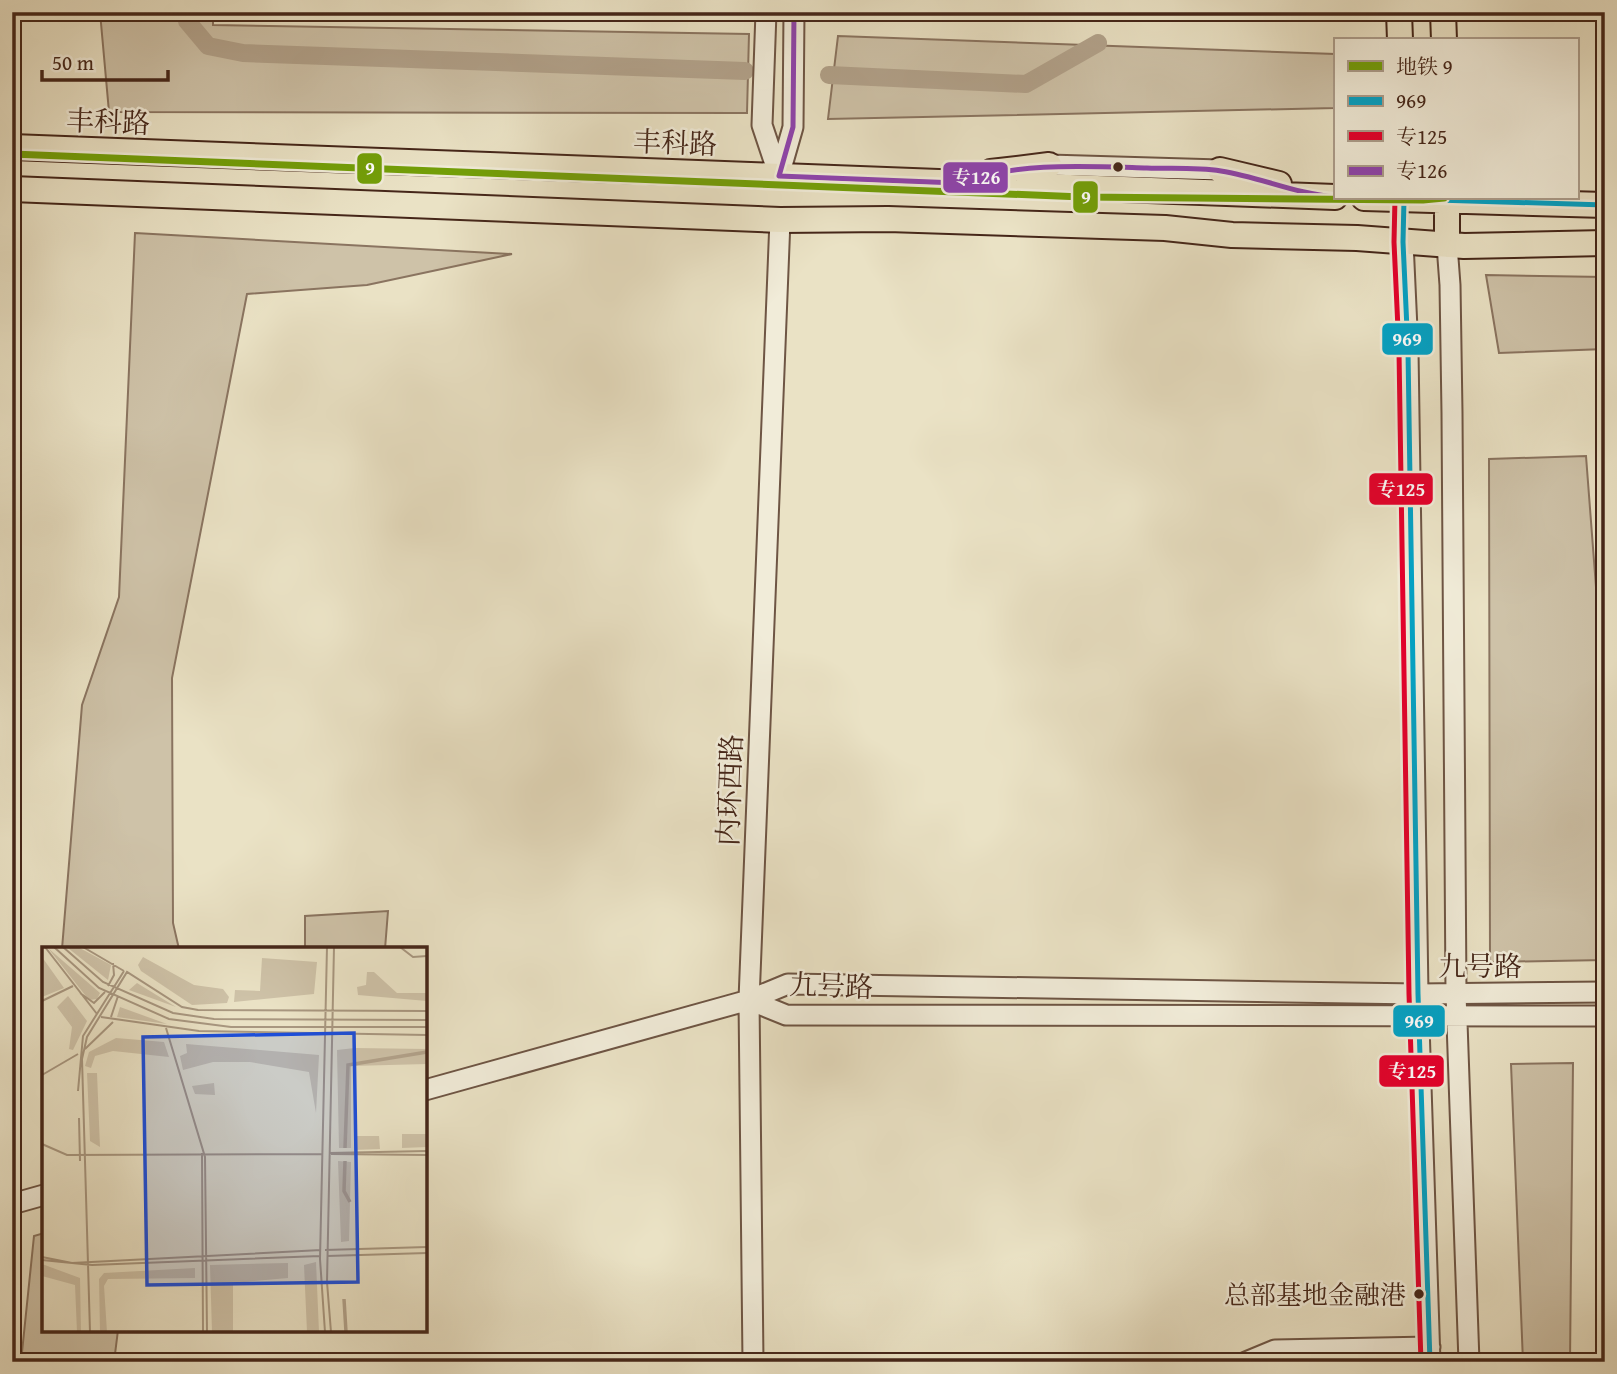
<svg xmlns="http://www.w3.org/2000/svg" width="1617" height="1374" viewBox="0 0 1617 1374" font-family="'Gentium Book Plus','Noto Serif SC',serif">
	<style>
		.green { fill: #cec2a8; stroke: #8a7460; stroke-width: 2 }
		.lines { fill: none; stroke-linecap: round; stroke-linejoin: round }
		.canal { stroke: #b2a28b; stroke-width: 18 }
		.minor-casing { stroke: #6e5544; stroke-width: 23 }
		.major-casing { stroke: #452619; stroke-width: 28 }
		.minor { stroke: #f1ecd9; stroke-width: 19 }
		.major { stroke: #eae2c5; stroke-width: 24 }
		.bus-1-casing { stroke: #f1ecd9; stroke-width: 10 }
		.bus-2-casing { stroke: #f1ecd9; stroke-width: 10 }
		.bus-3-casing { stroke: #f1ecd9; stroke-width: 10 }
		.bus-1 { stroke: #03a2c5; stroke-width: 5 }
		.bus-2 { stroke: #e4002b; stroke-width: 5 }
		.bus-3 { stroke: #8e44ad; stroke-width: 5 }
		.metro-1-casing { stroke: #f1ecd9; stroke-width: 12 }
		.metro-1 { stroke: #739f08; stroke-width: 7 }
		.bus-dot { fill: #452619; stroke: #f1ecd9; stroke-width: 2.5 }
		.labels { text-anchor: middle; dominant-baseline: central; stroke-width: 5; stroke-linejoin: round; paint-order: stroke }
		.bus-label { font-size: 26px; fill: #452619; stroke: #f1ecd9; text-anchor: end }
		.street-label { font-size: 28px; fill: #452619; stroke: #f1ecd9 }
		.inset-river { fill: none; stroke: #b2a28b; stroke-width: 3.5 }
		.inset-road { fill: none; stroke: #a89780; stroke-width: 2 }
		.view { fill: #1d4ed8; fill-opacity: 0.15; stroke: #1d4ed8; stroke-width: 3.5 }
		.inset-edge { fill: none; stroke: #452619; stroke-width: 3.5 }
		.line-badge { stroke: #f1ecd9; stroke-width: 2.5 }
		.badge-label { font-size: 19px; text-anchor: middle; font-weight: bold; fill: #fff }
	</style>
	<rect width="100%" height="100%" fill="#eae2c5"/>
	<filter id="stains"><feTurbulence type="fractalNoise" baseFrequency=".00286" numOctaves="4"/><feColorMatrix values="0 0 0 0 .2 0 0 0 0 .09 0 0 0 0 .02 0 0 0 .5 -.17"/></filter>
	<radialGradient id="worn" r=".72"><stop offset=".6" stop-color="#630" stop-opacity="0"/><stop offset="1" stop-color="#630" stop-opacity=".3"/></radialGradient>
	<path class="green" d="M100,12h113v13l536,9 -2,79 -638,-1z
		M838,36l497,18v54l-507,11z
		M135,233l377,21 -145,31 -120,9 -75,384 1,245 6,26h-117l20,-244 37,-108z
		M1486,275l119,2v72l-106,4z
		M1586,456l19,249v255l-115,2 -1,-503z
		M388,911l-3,38h-80v-33z
		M1573,1063l-3,299h-47l-12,-298z
		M44,1233v97h74l-4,32h-93l13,-126z"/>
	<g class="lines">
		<path class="canal" d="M186,12l1,9 21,25 35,7 502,18
			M829,75l197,9 72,-41"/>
		<g class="minor-casing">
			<path id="minor" d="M766,12l-4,113 17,51
				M1049,165l171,5
				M779,176l14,-49 1,-115
				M1403,242l5,109 10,643 12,368
				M1447,245l3,40 2,128 4,581 13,368
				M749,1000l37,15 819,1
				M425,1090l324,-90 39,-16 630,10 187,-2
				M12,1204l32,-9
				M753,1362l-4,-362 31,-780
				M1246,1362l29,-12 155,-3"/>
		</g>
		<g class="major-casing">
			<path id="major" d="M1399,12l1,28
				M1443,12l1,28
				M12,147l1323,50
				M1220,170l59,14
				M991,172l58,-7
				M12,189l768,31 108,-1 277,9 67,7 125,3 107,8 141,-3
				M1364,198l241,7
				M1447,198v47"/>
		</g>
		<use href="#minor" class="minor"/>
		<use href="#major" class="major"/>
		<g class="bus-1-casing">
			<path id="bus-1" d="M1430,1362l-12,-368 -10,-643 -5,-109 1,-43 201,6"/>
		</g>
		<g class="bus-2-casing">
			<path id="bus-2" d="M1395,198l-1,44 5,109 10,643 12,368"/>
		</g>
		<g class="bus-3-casing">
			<path id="bus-3" d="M794,12l-1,115 -14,49 178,7c62,-21 125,-17 190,-15 24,1 49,-1 74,3 39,6 75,23 114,26"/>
		</g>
		<use href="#bus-1" class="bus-1"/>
		<use href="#bus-2" class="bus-2"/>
		<use href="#bus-3" class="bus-3"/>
		<g class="metro-1-casing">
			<path id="metro-1" d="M12,154l1070,43 341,3 21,-2"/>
		</g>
		<use href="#metro-1" class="metro-1"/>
	</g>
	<g class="bus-dot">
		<circle cx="1118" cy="167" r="6"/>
		<circle cx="1419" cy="1294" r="6"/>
	</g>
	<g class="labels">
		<g class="bus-label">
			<text x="1406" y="1294">总部基地金融港</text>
		</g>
		<g class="street-label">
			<text transform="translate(108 121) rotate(2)">丰科路</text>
			<text transform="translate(675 142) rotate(2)">丰科路</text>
			<text transform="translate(729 790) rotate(-88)">内环西路</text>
			<text x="1480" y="965">九号路</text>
			<text transform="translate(831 985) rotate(2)">九号路</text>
		</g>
	</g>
	<g transform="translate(42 947)">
		<rect width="385" height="385" fill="#eae2c5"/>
		<path d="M36,0l33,18 -3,15 -40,-32zM6,1l52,45 -3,6 -8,1zM0,10l22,31 -22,9zM101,10l51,28 29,4 6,8 -2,6 -35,2 -51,-34 -3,-6zM220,11l55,4 -3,32 -80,8 1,-12 25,1zM325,25h7l23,21h30v8l-69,-6 -1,-8 9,-2zM95,36l39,24 -47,-17zM26,49l19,25 -14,29 -4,-1 3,-22 -15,-20zM78,60l47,17 -50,-7zM74,91l48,4 5,15 -56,-6 -18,5 -4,12 -6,-2 4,-14zM144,97l133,11 -3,58 -7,-41 -59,-10h-37l-30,8 -3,-14 7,-3zM313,101l72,1v15l-76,2v82h-12l-2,-98zM45,126h10l3,74 -10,-6zM172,136l1,12 -20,-1 -3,-8zM360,187h25v13l-25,1zM312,189h25l1,13 -26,1zM296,214l13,1 -2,79 -8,1zM274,315l3,70h-12l-3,-67zM246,316v15l-55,5v49h-21l-2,-67zM0,317l38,14 1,54h-4l-2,-47 -33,-9zM153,321v10l-87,1 -4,7 3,46h-7l-1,-53 5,-6z" fill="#cec2a8"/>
		<path class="inset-river" d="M303,201l3,-83 79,-13M303,214l-1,30 6,11M302,352l2,33"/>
		<path class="inset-road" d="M3,0l52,67M12,0l45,41 70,31 62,8h196M21,0l40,35 70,31 41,6 213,1M41,0l41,24M358,0l13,10 14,-1M66,39l6,-11 -1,-12M38,46l14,10 11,-11M0,54l31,-15M59,70l98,14 228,4M69,70l7,-21M124,81l39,129 2,175M43,102l28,-27M0,128l36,-21M36,144l5,-55 41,-65M37,171l1,43M0,197l25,11 255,-1M160,206l1,179M287,206l98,-2M289,207l96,1M283,303l102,-3M285,309l100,-3M0,310l30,6 249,-13M0,313l50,5 228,-9M48,385l-8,-273 5,-22 40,-65 55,35 16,3 229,1M283,385l-5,-73 7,-312M289,385l-4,-50 7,-335"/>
		<path class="view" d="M312,86l4,249 -211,3 -4,-248z"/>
		<rect width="385" height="385" class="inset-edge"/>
	</g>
	<g class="line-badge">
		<rect x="356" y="152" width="27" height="33" rx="7" fill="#739f08"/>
		<rect x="942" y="161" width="67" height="33" rx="7" fill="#8e44ad"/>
		<rect x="1072" y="180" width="27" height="34" rx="7" fill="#739f08"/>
		<rect x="1381" y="322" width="53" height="34" rx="7" fill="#03a2c5"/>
		<rect x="1368" y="472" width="66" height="34" rx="7" fill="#e4002b"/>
		<rect x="1392" y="1004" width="54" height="34" rx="7" fill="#03a2c5"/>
		<rect x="1378" y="1054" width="67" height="34" rx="7" fill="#e4002b"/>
	</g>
	<g class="badge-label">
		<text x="370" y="175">9</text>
		<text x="976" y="184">专126</text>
		<text x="1086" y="204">9</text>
		<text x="1407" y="346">969</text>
		<text x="1401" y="496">专125</text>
		<text x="1419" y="1028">969</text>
		<text x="1412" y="1078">专125</text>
	</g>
	<rect width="1617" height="1374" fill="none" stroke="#eae2c5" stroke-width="42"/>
	<rect x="14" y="14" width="1589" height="1346" fill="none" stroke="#452619" stroke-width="3.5"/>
	<rect x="21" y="21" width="1575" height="1332" fill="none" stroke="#452619" stroke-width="2"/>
	<rect x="1334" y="38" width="245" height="161" fill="#f1ecd9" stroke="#ac9d8c" stroke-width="2"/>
	<rect x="1348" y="61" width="35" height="10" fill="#739f08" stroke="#ac9d8c" stroke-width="2"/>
	<text x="1396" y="74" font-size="21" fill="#452619">地铁 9</text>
	<rect x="1348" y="96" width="35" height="10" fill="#03a2c5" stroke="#ac9d8c" stroke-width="2"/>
	<text x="1396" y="108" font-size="21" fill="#452619">969</text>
	<rect x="1348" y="131" width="35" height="10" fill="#e4002b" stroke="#ac9d8c" stroke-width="2"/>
	<text x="1396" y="144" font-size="21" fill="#452619">专125</text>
	<rect x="1348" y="166" width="35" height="10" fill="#8e44ad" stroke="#ac9d8c" stroke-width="2"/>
	<text x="1396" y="178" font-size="21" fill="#452619">专126</text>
	<path d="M42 70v10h126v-10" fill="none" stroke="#452619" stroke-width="3.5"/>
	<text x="52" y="70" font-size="21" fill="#452619" stroke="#f1ecd9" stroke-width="5" paint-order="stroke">50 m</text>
	<rect width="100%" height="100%" filter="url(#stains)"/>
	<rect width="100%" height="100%" fill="url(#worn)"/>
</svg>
